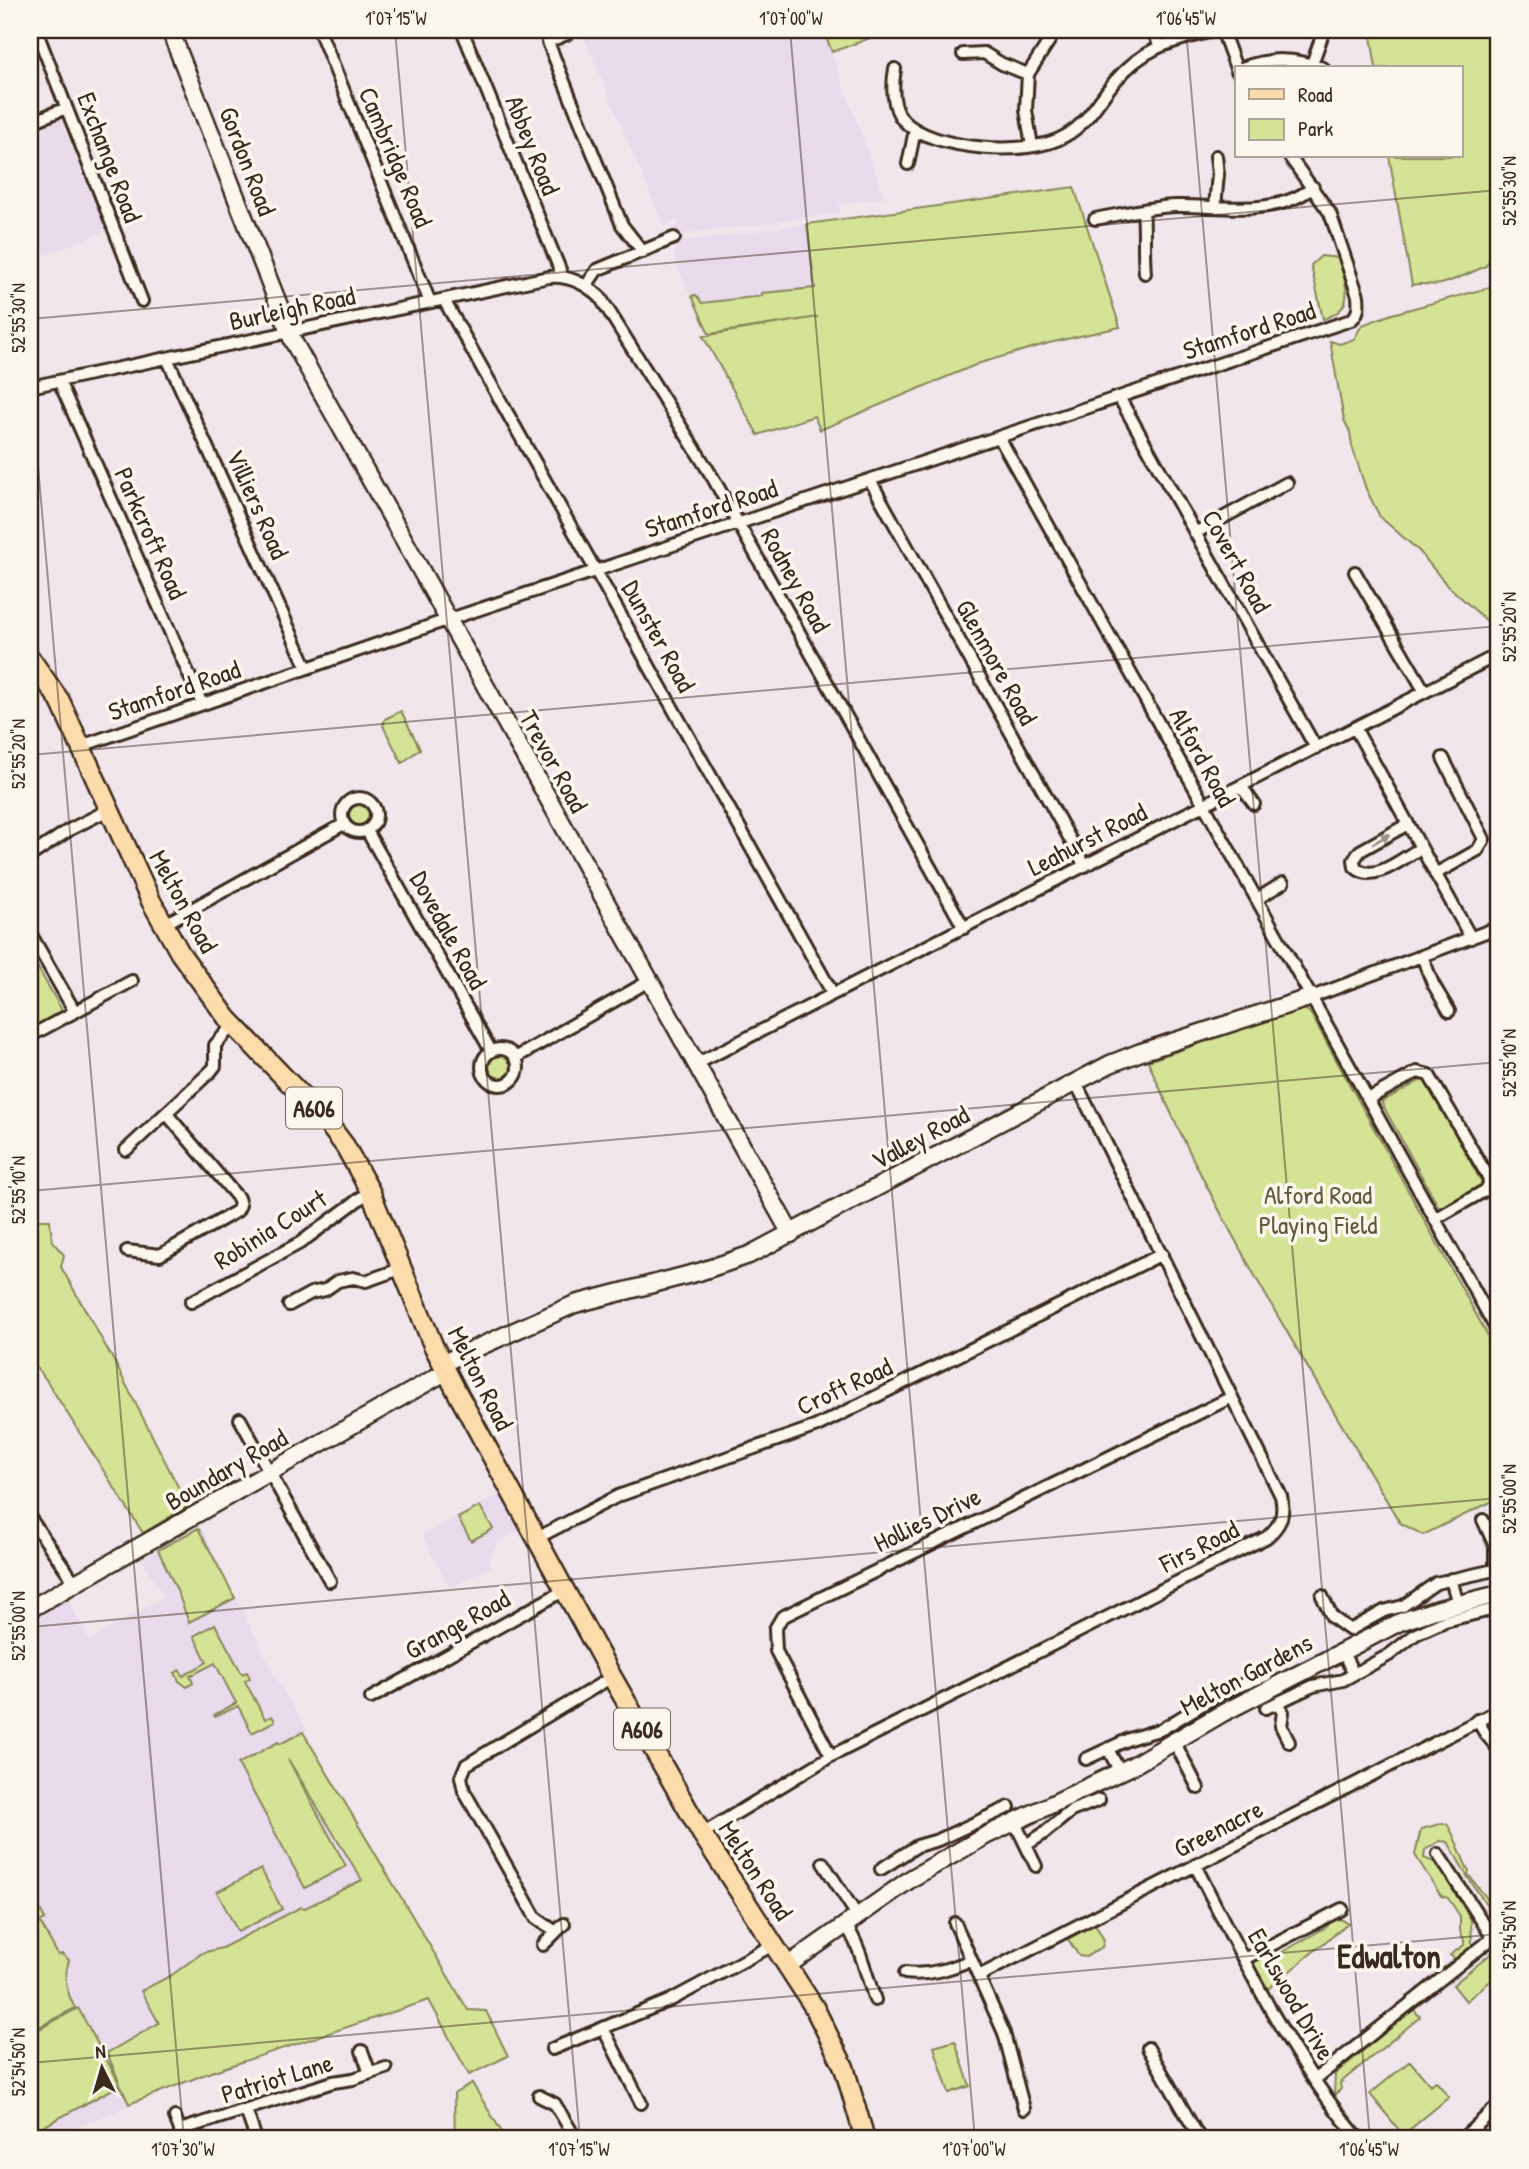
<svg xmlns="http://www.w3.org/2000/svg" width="1529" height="2169" viewBox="0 0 1529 2169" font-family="'Patrick Hand',sans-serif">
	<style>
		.built { fill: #e9daec }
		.green { fill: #d5e396; stroke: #88865a; stroke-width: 2 }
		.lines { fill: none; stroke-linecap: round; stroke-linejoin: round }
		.street-casing { stroke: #3b2a1e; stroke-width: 16 }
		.secondary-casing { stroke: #3b2a1e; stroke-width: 21 }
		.primary-casing { stroke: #3b2a1e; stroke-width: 23 }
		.street { stroke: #fbf7ec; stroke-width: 10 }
		.secondary { stroke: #fbf7ec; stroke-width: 16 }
		.primary { stroke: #fddcac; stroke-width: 18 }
		.oneway { fill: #9b9085 }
		.ticks { fill: none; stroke: #3b2a1e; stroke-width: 2; stroke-opacity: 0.45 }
		.labels { text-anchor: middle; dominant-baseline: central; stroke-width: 7; stroke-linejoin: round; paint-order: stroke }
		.shield { fill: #fbf7ec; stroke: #75685c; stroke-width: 2 }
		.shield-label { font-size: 24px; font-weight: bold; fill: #3b2a1e }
		.street-label { font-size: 26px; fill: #3b2a1e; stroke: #fbf7ec }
		.park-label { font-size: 26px; fill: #62583c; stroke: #fbf7ec }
		.district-label { font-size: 33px; font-weight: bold; fill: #3b2a1e; stroke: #fbf7ec }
		.neatline { fill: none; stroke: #3b2a1e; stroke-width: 2.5 }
		.ticks-label { font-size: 18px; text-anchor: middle; fill: #3b2a1e }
	</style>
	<rect width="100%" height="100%" fill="#f0e6ec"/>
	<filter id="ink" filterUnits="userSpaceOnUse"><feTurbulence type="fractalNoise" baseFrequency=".0143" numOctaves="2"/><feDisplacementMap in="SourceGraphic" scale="14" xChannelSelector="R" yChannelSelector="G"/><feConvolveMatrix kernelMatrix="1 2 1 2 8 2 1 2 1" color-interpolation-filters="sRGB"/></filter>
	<g filter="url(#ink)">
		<path class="built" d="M581,30h242l61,167 -45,7 1,9 -164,22 -3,-4 6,-9 -4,-3 -11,7z
			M61,120l44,111 -60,24 -15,-38v-84z
			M807,224l11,94 -110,17 -34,-77 3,-15z
			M503,1493l19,36 -22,12 -12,18 3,7 -41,22 -28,-53z
			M201,1527l76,153 30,50 -27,15 82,135 -49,158 -148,52 -115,49h-20v-519l38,-21 21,42 75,-45 -22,-37z"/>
		<path class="green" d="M823,30h69l-60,22z
			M1370,30h129v206l-8,2 2,15 -7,13c-14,6 -30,14 -45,18 -11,2 -19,-2 -29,1l-23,-129h72v-88h-85z
			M1074,187l46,140 -71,16 -69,20 -160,67 -6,-14 -56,19 -55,-99 115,-19 -109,17 -17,-38 4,-1 6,8 60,-7v-3l53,-5 -8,-64z
			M1321,256l18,2c6,28 19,50 -16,61l-12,-54z
			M1499,285v347l-53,-48 -27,-33 -39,-34 -14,-28 -14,-43 -2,-14 -6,-12 -14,-79 10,3 14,-5 8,-14 30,-11z
			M401,711l19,38 -18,14 -19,-37 2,-7z
			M346 816a13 13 0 1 1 26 0a13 13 0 1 1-26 0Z
			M34,961l29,51 -33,18v-67z
			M1302,1009l6,2 4,5 187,340v142l-76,37 -23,-12c-89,-151 -184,-301 -252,-462z
			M486 1067a13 13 0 1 1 26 0a13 13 0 1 1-26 0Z
			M1425,1078l58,107 -44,23 -58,-106z
			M30,1220h20l2,21 12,14 -3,12 53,94 74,145 -45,27 -98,-155 -15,-18z
			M480,1506l13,23 -22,12 -13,-23z
			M198,1528l37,70 -46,24 -13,-34 -18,-38z
			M215,1624l27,50 5,-2 3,6 -5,3 20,38 7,-3 3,5 -23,12 -14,-27 -23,11 -1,-2 22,-12 -21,-40 -25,13 3,7 -6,4 -8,-6 -4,-8 5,-3 3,6 24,-14 -13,-26z
			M303,1732l165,278 18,1 22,45 -39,19 -40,-75 -218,72 -82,32 -9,-19 -90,49v-100l48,-26 42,76 -13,-31 52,-30 -18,-32 31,-16 30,-22 20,-5 79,-41 4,1 57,-28 -74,-121 58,107 -41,22 -67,-124 40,-22 2,2z
			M1440,1824h7c10,15 13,31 22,47l-1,3 28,36 -1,7 -28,-41 -19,-34 -8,-1 -15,9 -1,8 13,5 34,57 1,26 -17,13 -5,-4 14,-10v-5l-4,-9v-15l-12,-18 -7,-2 -26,-41 6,-26z
			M261,1869l21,40 -44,23 -21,-40z
			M30,1890l15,29 -5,3 18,33 4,-1 7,6c-6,18 -3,31 6,48l-45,24z
			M1334,1916l14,7 -80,66 -14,-24v-6l5,-3 11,3 58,-33v-8z
			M1095,1924l9,16 -2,7 -16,10 -7,-1 -11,-17z
			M1499,1947v27l-33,27 -13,-16z
			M1413,2009l7,8 -80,66 1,6 -7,6 1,-21z
			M955,2041l15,45 -21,7 -15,-46z
			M1410,2061l20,24 6,-4 13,16 -46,38 -33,-41z
			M472,2083l34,56h-51l-1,-45z"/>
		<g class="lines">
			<g class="street-casing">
				<path id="street" d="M36,30l106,271
					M319,30l111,272
					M462,30l101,247
					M1153,30l6,15
					M1222,30l15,41
					M567,34l-19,8 74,183 21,27
					M963,54l21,-1 18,11 26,10
					M1312,64l10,-28
					M1242,68c28,-11 53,-10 81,0
					M895,69c-3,16 -3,39 8,51 28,31 128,37 162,16 23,-13 34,-36 50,-55 31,-36 58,-40 102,-51
					M30,123l36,-15
					M1032,146l-6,-36 2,-36 28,-44
					M908,164l7,-34
					M1215,207l3,-33 -2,-18
					M1143,210c2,21 0,41 2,63
					M1095,219c27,-5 54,-12 81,-13 45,-1 99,12 137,-19
					M586,286l11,-16 77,-32
					M444,300l389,694
					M167,358l140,310
					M59,381l143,323
					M30,387l519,-110c20,-2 37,7 51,20l113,181 251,450
					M1119,397l197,351
					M999,437l500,897
					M870,480l215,386
					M1195,533l92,-50
					M1355,572l70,120
					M1355,728l116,210
					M81,746l360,-124 910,-302c8,-6 8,-14 7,-24l-28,-83 -41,-57
					M1241,786l13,18
					M342 815a17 17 0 1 1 34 0a17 17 0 1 1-34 0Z
					M1408,824l-48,27 -6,9 1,7c18,18 49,-10 66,-19
					M367,831l124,220
					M30,856l39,-26 39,-20
					M1435,874l43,-24 6,-11 -41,-81
					M1257,899l26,-16
					M163,925l181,-101
					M30,933l45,79
					M1422,956l11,28 16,27
					M1312,997l187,-70
					M30,1036l102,-55
					M482 1067a18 18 0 1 1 36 0a18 18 0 1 1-36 0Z
					M515,1058l134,-77
					M696,1064l803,-410
					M1368,1099l49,-27 12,3 59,102 1,7 -3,6 -51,29
					M126,1150l40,-37
					M127,1251l33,4 77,-44 3,-6 -2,-7 -72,-85 45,-42 4,-5v-21l18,-20
					M191,1302l109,-59 70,-52
					M289,1305l22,-12 14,-3 13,-9 15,-3 13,3 37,-13
					M240,1419l90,162
					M30,1518l45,65
					M1483,1520l12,26v23
					M537,1538l81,-42 199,-70 345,-172
					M1451,1579l7,25
					M1322,1596l10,21 18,13 34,-19 19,-5 33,-23 63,-14
					M1342,1651l12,23
					M371,1698l194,-108
					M1276,1703l7,9 -2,14 8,16
					M1266,1708l47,-22 30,-6 46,-25 27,-21 29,-13 54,-13
					M1477,1720l8,13 14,17
					M1174,1741l24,47
					M1108,1749l12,23
					M831,1756l-55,-105 -1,-22 7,-12 450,-220
					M1086,1759l43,-20 33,-10 59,-36 46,-18
					M1014,1821l22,45
					M702,1834l129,-78 436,-219c14,-12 18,-23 14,-41l-206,-415
					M1026,1845l17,-11 28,-23 28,-11
					M1438,1854l55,84
					M823,1863l35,54
					M1195,1865c49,95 94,192 164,274
					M881,1869l36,-23 21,-6 71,-33
					M955,1923l49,110 20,76
					M564,1924l-8,8 -20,-14 -72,-127 -3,-14 5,-12 146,-88
					M846,1925c15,23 20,49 29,75
					M543,1945l13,-13
					M1244,1959l98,-50
					M905,1973c23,3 45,-4 66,-13
					M979,1976l520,-266
					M603,2028l38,75
					M1148,2048l52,91
					M552,2049l119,-49 102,-55
					M362,2051l8,22
					M1314,2080l185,-147
					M539,2096l16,8 21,35
					M246,2110l10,29
					M175,2117l5,13v9
					M180,2130l153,-48 20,-3 33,-11
					M1462,2139l37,-34"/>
			</g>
			<g class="secondary-casing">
				<path id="secondary" d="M170,30l123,311 498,893
					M443,1363l132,-59 124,-32 50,-17 361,-191 31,-12 171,-55
					M30,1609l417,-238
					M787,1966l125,-88 75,-43 145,-69 89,-52 179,-92 35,-12 64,-16"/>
			</g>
			<g class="primary-casing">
				<path id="primary" d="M30,658l30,43 91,200 29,52 48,66 98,102 19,25 25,45 63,154 25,49 154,283 90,157 112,173 30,60 21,72"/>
			</g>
			<use href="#street" class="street"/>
			<use href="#secondary" class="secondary"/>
			<use href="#primary" class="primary"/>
		</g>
		<defs><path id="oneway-solid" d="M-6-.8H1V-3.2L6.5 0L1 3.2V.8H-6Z" transform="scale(1.75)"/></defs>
		<use class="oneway" href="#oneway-solid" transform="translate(1381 839) rotate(-30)"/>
	</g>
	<path class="ticks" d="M395,30l185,2109M790,30l185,2109M1186,30l184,2109M30,319l1469,-129M30,374l154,1765M30,755l1469,-129M30,1191l1469,-129M30,1627l1469,-129M30,2063l1469,-129"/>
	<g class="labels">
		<g class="shield">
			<rect x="286" y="1087.5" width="56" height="41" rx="5"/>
			<rect x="614" y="1708.5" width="56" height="41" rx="5"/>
		</g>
		<g class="shield-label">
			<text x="314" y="1108">A606</text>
			<text x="642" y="1729">A606</text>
		</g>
		<g class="street-label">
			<text transform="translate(533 145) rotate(68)">Abbey Road</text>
			<text transform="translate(110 157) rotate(69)">Exchange Road</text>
			<text transform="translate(396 157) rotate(67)">Cambridge Road</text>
			<text transform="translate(248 161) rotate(69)">Gordon Road</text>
			<text transform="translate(292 308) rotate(-12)">Burleigh Road</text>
			<text transform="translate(1249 330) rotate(-18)">Stamford Road</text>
			<text transform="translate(258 504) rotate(66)">Villiers Road</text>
			<text transform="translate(711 508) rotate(-18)">Stamford Road</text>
			<text transform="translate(151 533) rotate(66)">Parkcroft Road</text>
			<text transform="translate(1237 561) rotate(61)">Covert Road</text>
			<text transform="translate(796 580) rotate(61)">Rodney Road</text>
			<text transform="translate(659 636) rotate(61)">Dunster Road</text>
			<text transform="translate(997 662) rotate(61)">Glenmore Road</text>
			<text transform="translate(174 690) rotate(-19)">Stamford Road</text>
			<text transform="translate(1203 757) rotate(61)">Alford Road</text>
			<text transform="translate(554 761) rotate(61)">Trevor Road</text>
			<text transform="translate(1087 839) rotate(-27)">Leahurst Road</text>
			<text transform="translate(184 901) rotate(61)">Melton Road</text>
			<text transform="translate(449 930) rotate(61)">Dovedale Road</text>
			<text transform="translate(920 1137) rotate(-28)">Valley Road</text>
			<text transform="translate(270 1229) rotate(-32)">Robinia Court</text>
			<text transform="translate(481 1378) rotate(63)">Melton Road</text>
			<text transform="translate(844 1386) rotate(-25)">Croft Road</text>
			<text transform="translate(226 1469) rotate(-30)">Boundary Road</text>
			<text transform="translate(927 1519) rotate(-26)">Hollies Drive</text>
			<text transform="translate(1199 1546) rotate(-27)">Firs Road</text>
			<text transform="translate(457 1624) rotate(-29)">Grange Road</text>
			<text transform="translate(1246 1674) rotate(-28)">Melton Gardens</text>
			<text transform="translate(1218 1828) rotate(-27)">Greenacre</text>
			<text transform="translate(756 1870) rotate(57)">Melton Road</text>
			<text transform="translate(1292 1994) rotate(60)">Earlswood Drive</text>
			<text transform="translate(277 2078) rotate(-17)">Patriot Lane</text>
		</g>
		<g class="park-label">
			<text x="1318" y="1194">Alford Road<tspan x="1318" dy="30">Playing Field</tspan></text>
		</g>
		<g class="district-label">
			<text x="1389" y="1956">Edwalton</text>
		</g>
	</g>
	<rect width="1529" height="2169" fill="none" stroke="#fbf7ec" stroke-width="77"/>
	<rect x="1235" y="66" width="228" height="91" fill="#fbf7ec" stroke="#aea59a" stroke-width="2"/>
	<rect x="1249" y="89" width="35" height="10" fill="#fddcac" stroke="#aea59a" stroke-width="2"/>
	<text x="1298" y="102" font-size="21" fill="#3b2a1e">Road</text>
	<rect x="1249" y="119" width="35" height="21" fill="#d5e396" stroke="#aea59a" stroke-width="2"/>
	<text x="1298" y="136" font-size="21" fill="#3b2a1e">Park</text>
	<g transform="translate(102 2068) rotate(355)" stroke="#fbf7ec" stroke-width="5" paint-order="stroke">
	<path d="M0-5L12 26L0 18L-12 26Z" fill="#3b2a1e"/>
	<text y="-10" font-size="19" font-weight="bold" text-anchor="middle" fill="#3b2a1e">N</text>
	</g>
	<rect x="38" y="38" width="1452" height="2092" class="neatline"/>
	<g class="ticks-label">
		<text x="396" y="25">1°07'15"W</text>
		<text x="791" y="25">1°07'00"W</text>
		<text x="1186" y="25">1°06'45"W</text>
		<text transform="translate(1510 191) rotate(-90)" y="6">52°55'30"N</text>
		<text transform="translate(19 318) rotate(-90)" y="6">52°55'30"N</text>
		<text transform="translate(1510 627) rotate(-90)" y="6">52°55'20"N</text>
		<text transform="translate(19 754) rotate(-90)" y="6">52°55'20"N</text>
		<text transform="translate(1510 1063) rotate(-90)" y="6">52°55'10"N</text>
		<text transform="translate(19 1190) rotate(-90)" y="6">52°55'10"N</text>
		<text transform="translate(1510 1499) rotate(-90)" y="6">52°55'00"N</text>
		<text transform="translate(19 1626) rotate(-90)" y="6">52°55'00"N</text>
		<text transform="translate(1510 1935) rotate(-90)" y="6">52°54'50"N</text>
		<text transform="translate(19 2062) rotate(-90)" y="6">52°54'50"N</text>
		<text x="183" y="2156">1°07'30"W</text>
		<text x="579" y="2156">1°07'15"W</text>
		<text x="974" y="2156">1°07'00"W</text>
		<text x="1369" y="2156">1°06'45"W</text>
	</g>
</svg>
